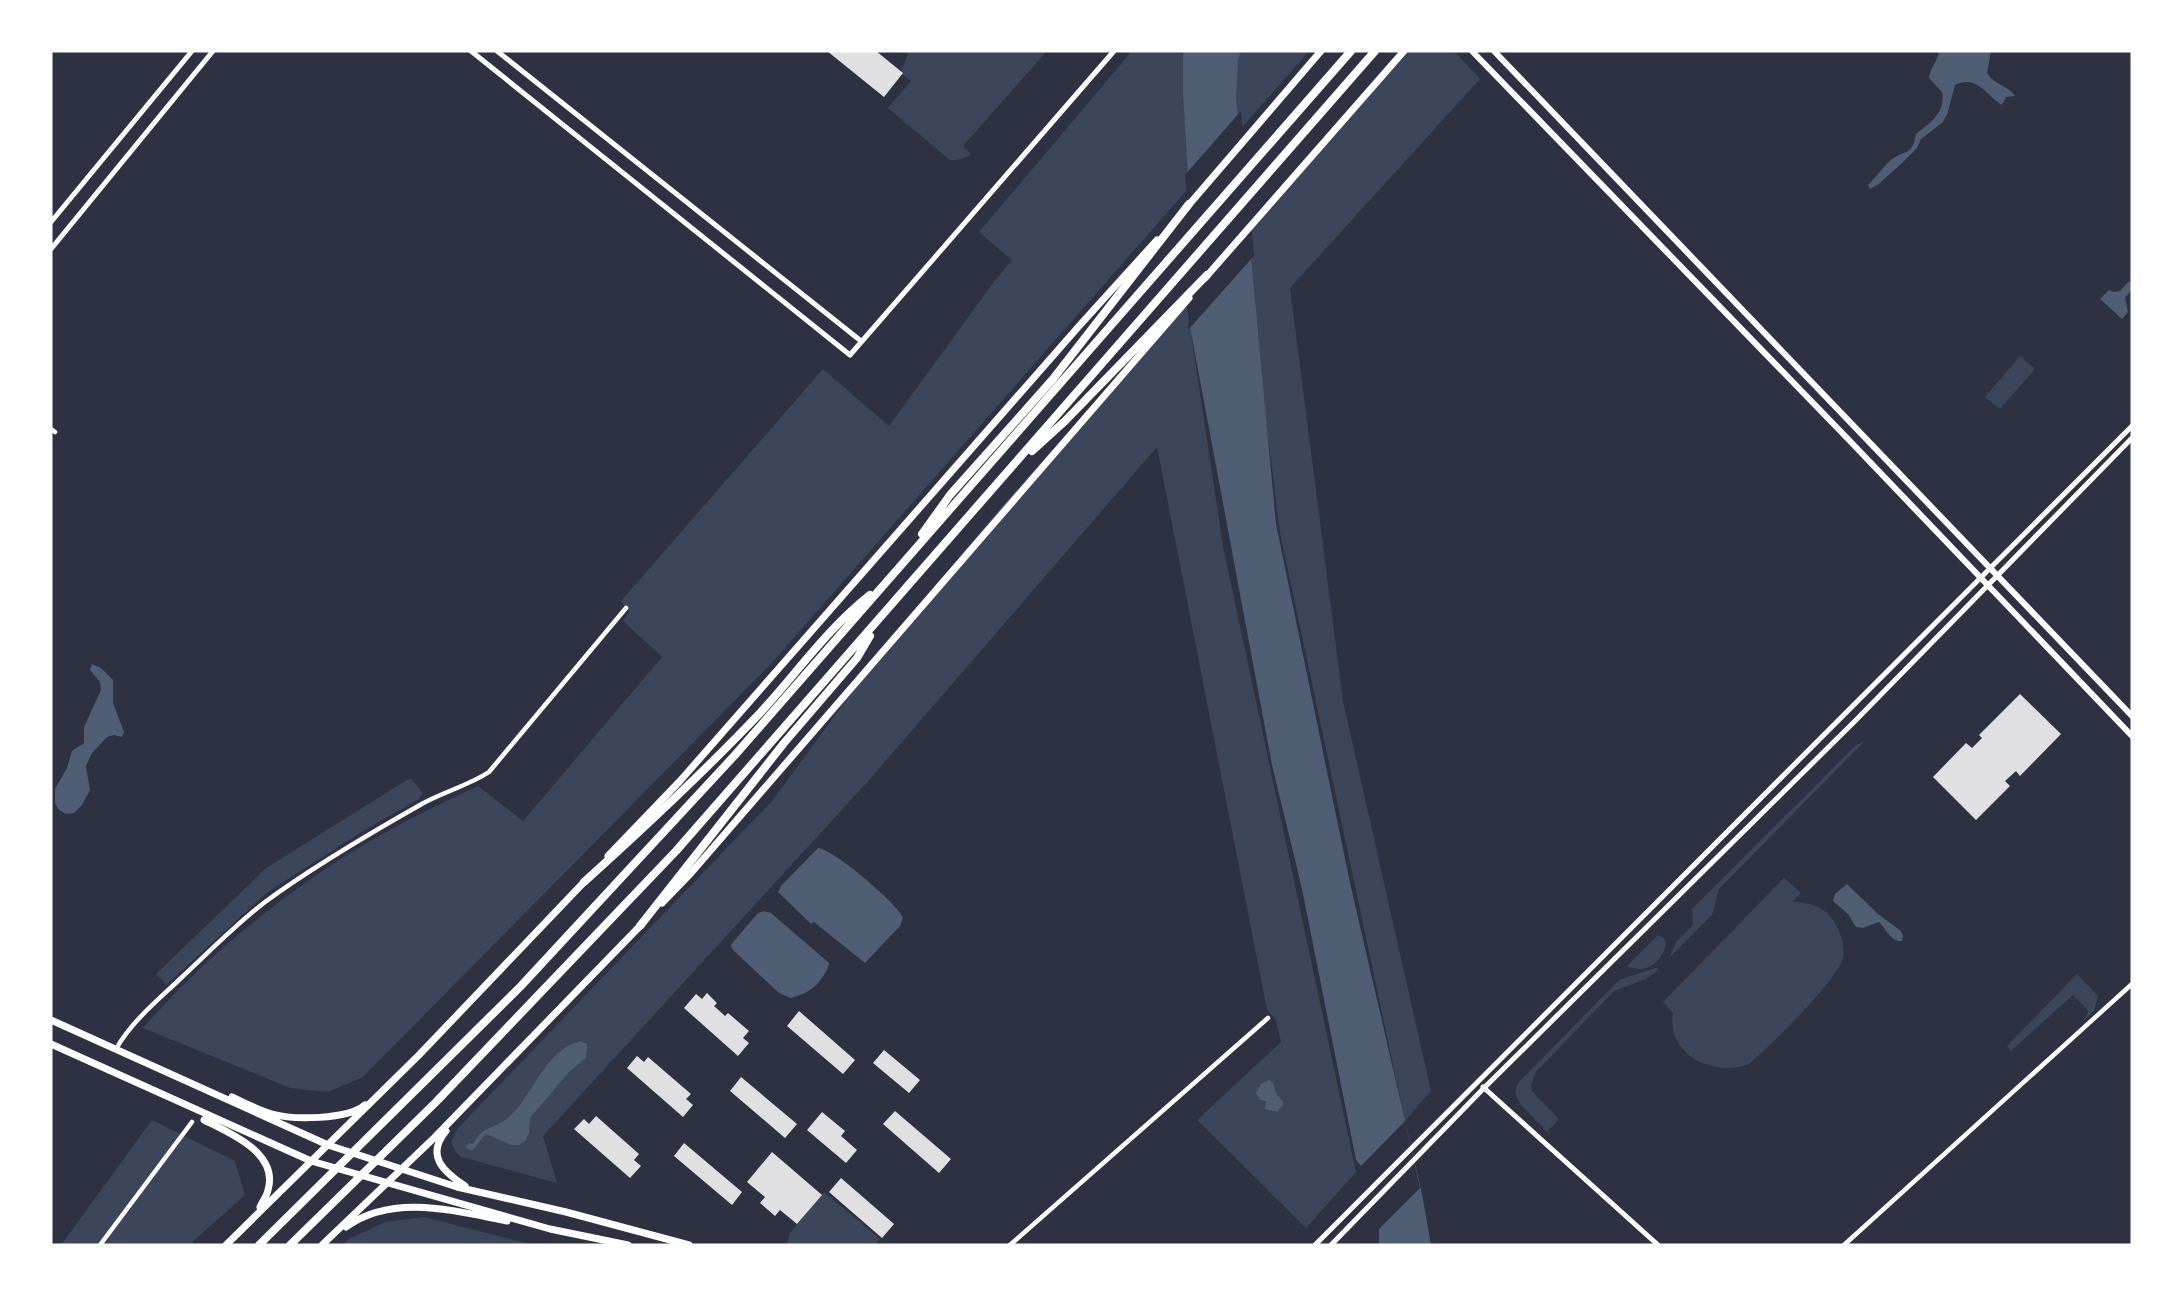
<svg xmlns="http://www.w3.org/2000/svg" width="2183" height="1296" viewBox="0 0 2183 1296" font-family="Overpass,sans-serif">
	<style>
		.green { fill: #3c4559 }
		.water { fill: #4f5d75 }
		.pier { fill: #2d3142 }
		.building { fill: #e0e0e3 }
		.lines { fill: none; stroke-linecap: round; stroke-linejoin: round }
		.minor { stroke: #fff; stroke-width: 4.5 }
		.tertiary { stroke: #fff; stroke-width: 5 }
		.secondary { stroke: #fff; stroke-width: 6 }
		.primary { stroke: #fff; stroke-width: 7 }
		.trunk { stroke: #fff; stroke-width: 8 }
	</style>
	<rect width="100%" height="100%" fill="#2d3142"/>
	<path class="green" d="M909,51h138l-84,95 8,8c-7,5 -13,6 -21,6l-62,-52 23,-27 -11,-8z
		M1132,51h177l-539,614 -407,412 -35,15 -38,-4 -147,-60c74,-84 166,-156 265,-208 23,-12 47,-23 70,-34l45,35 139,-164 -39,-36 6,-9 -8,-11 202,-232 66,57 104,-143 19,-23 -33,-28z
		M1402,51h52l26,28 -190,209 53,413 88,390 -26,30 -125,-588 -37,-299z
		M1187,307l36,239 133,626 -50,56 -109,-108 84,-78 -5,-22 -9,-10 -110,-563 -287,332 -327,357 14,47 -96,-26 -5,-5 -5,-10 7,-14 314,-327 122,-166 109,-130 176,-197z
		M2020,356l15,13 -35,40 -15,-12z
		M1865,741l-146,148 -7,26 -43,43 7,-16 17,-17 -1,-16 164,-164z
		M410,778l13,15 -4,6 -51,29 -99,63 -103,94 -10,-11 110,-106z
		M1784,878l17,15 -9,9c17,0 34,5 43,21 6,10 10,24 8,35 -5,22 -75,90 -94,106 -34,14 -83,-9 -76,-51l-10,-11z
		M1658,935l6,3 2,6c-4,19 -21,31 -39,22z
		M1655,968h3v2l-12,9 -32,12 -78,81 -5,13 1,6 27,28 -12,13 -26,-27 -6,-12 3,-10 101,-103z
		M2077,974l21,22 -4,15 -12,11 6,-9 -1,-4 -14,-14 -62,56 -4,-5z
		M152,1120l83,41 10,34 -56,50h-128z
		M824,1192l56,47 -5,6h-81l-7,-2 3,-10z
		M424,1217l109,28h-191l7,-6 36,-17z"/>
	<path class="water" d="M1185,51h56l-3,9 -2,37 40,427 74,359 72,311 9,51h-52v-16l-18,-63 -5,-6 -54,-271 -30,-124 -82,-438 8,-23 -3,-11 -12,-200v-38z
		M1939,51h52l-4,22c7,12 21,12 28,23l-9,1 -4,8c-16,-10 -25,-31 -47,-20l-8,30 -5,8 -21,16 -4,9 -14,14 -24,22 -9,5 -2,-4c8,-8 15,-18 23,-25 14,-11 21,-3 25,-26 14,-11 30,-21 26,-42l-13,-14c1,-11 9,-16 10,-27z
		M2129,281l3,3v5l-7,9 3,14 -6,7 -22,-20 9,-9 5,2 6,-1z
		M92,664l9,4 12,12v23l11,29 -2,5 -8,-2 -7,2 -15,16 -6,13 4,24 -8,15 -8,8 -8,1 -7,-4 -4,-7v-14l12,-21 5,-17 12,-8v-16l17,-37 -1,-8 -10,-12z
		M818,848c17,2 76,53 85,69l-3,9 -35,37 -51,-41 -3,2 -33,-32 3,-6z
		M1847,884l31,30 23,17 2,5 -1,5c-11,1 -16,-12 -23,-19l-16,6 -7,-1 -8,-13 -15,-13 2,-7z
		M764,911l7,2 58,50c-1,10 -14,26 -24,30 -4,2 -9,3 -14,5l-12,-5 -46,-43 -2,-4 2,-4 25,-29z
		M581,1041l6,3 -1,14 -17,14 -39,46 -1,15 -4,8 -6,4h-8l-25,-11 -14,17 -7,-4 4,-4 4,1c11,-20 21,-14 36,-27 25,-23 36,-68 72,-76z
		M1269,1080l4,3 3,10 7,9v3l-6,7 -12,-3 1,-8 -6,-1 -4,-7 5,-9z"/>
	<path class="pier" d="M1241,111l13,145 -66,74 1,-12 6,-14 -10,-129z
		M1405,1121l15,67 -42,42 -19,-62z"/>
	<path class="building" d="M827,51h49l27,22 -19,24z
		M2020,694l41,40 -41,42 -4,-5 -11,10 5,5 -34,34 -43,-43 33,-34 6,5 10,-10 -3,-3z
		M707,993l10,10 -3,3 11,10 3,-3 21,18 -6,7 6,5 -11,13 -54,-48 12,-14 6,5z
		M799,1011l56,49 -12,14 -56,-48z
		M884,1050l36,30 -11,13 -36,-30z
		M637,1056l7,6 4,-5 43,37 -5,5 7,6 -10,12 -56,-49z
		M741,1077l56,47 -12,14 -55,-47z
		M895,1111l56,48 -12,14 -56,-49z
		M822,1112l23,19 -4,5 16,14 -11,13 -39,-33z
		M596,1116l43,38 -5,6 7,6 -11,12 -56,-49 10,-10 5,5z
		M684,1143l58,49 -10,13 -58,-49z
		M772,1152l50,43 -25,29 -17,-14 -5,6 -15,-13 5,-6 -18,-15z
		M841,1178l53,46 -12,14 -53,-46z"/>
	<g class="lines">
		<path class="minor" d="M51,429l4,3
			M116,1049c16,-28 41,-48 64,-70 28,-26 55,-54 85,-77 49,-36 102,-67 155,-97 22,-13 48,-19 69,-33l137,-164
			M100,1245l92,-123
			M1010,1245l258,-227
			M1844,1245l288,-261"/>
		<path class="tertiary" d="M471,51l379,304 264,-304
			M497,51l364,290
			M51,222l141,-171
			M51,249l162,-198
			M1483,1087l175,158
			M1315,1245l817,-819
			M1331,1245l153,-157 372,-368 276,-282"/>
		<path class="secondary" d="M1472,51l376,388 284,297
			M1494,51l638,665"/>
		<path class="primary" d="M1187,207l134,-156
			M1205,278l199,-227
			M608,856l72,-75 400,-456 77,-85
			M662,903l29,-30 498,-575
			M51,1020l277,125 129,42 109,25 123,33
			M51,1044l260,117 239,68 78,16
			M232,1097c13,6 26,13 40,17 21,6 75,6 93,-9
			M204,1120c26,13 75,33 64,70 -1,6 -6,12 -8,17
			M446,1131c-21,25 -2,41 19,55
			M346,1227c47,-34 109,-16 161,-6
			M226,1245l193,-190 167,-175
			M322,1245l113,-108 207,-213"/>
		<path class="trunk" d="M1032,451l33,-30 142,-146
			M922,534l28,-39 103,-116 136,-175
			M584,882c61,-55 120,-110 176,-169 36,-39 68,-85 110,-118
			M640,926l144,-183 73,-85 13,-22
			M259,1245l261,-258 215,-232 616,-704
			M290,1245l146,-143 240,-251 699,-800"/>
	</g>
	<rect width="2183" height="1296" fill="none" stroke="#ffffff" stroke-width="105"/>
</svg>
